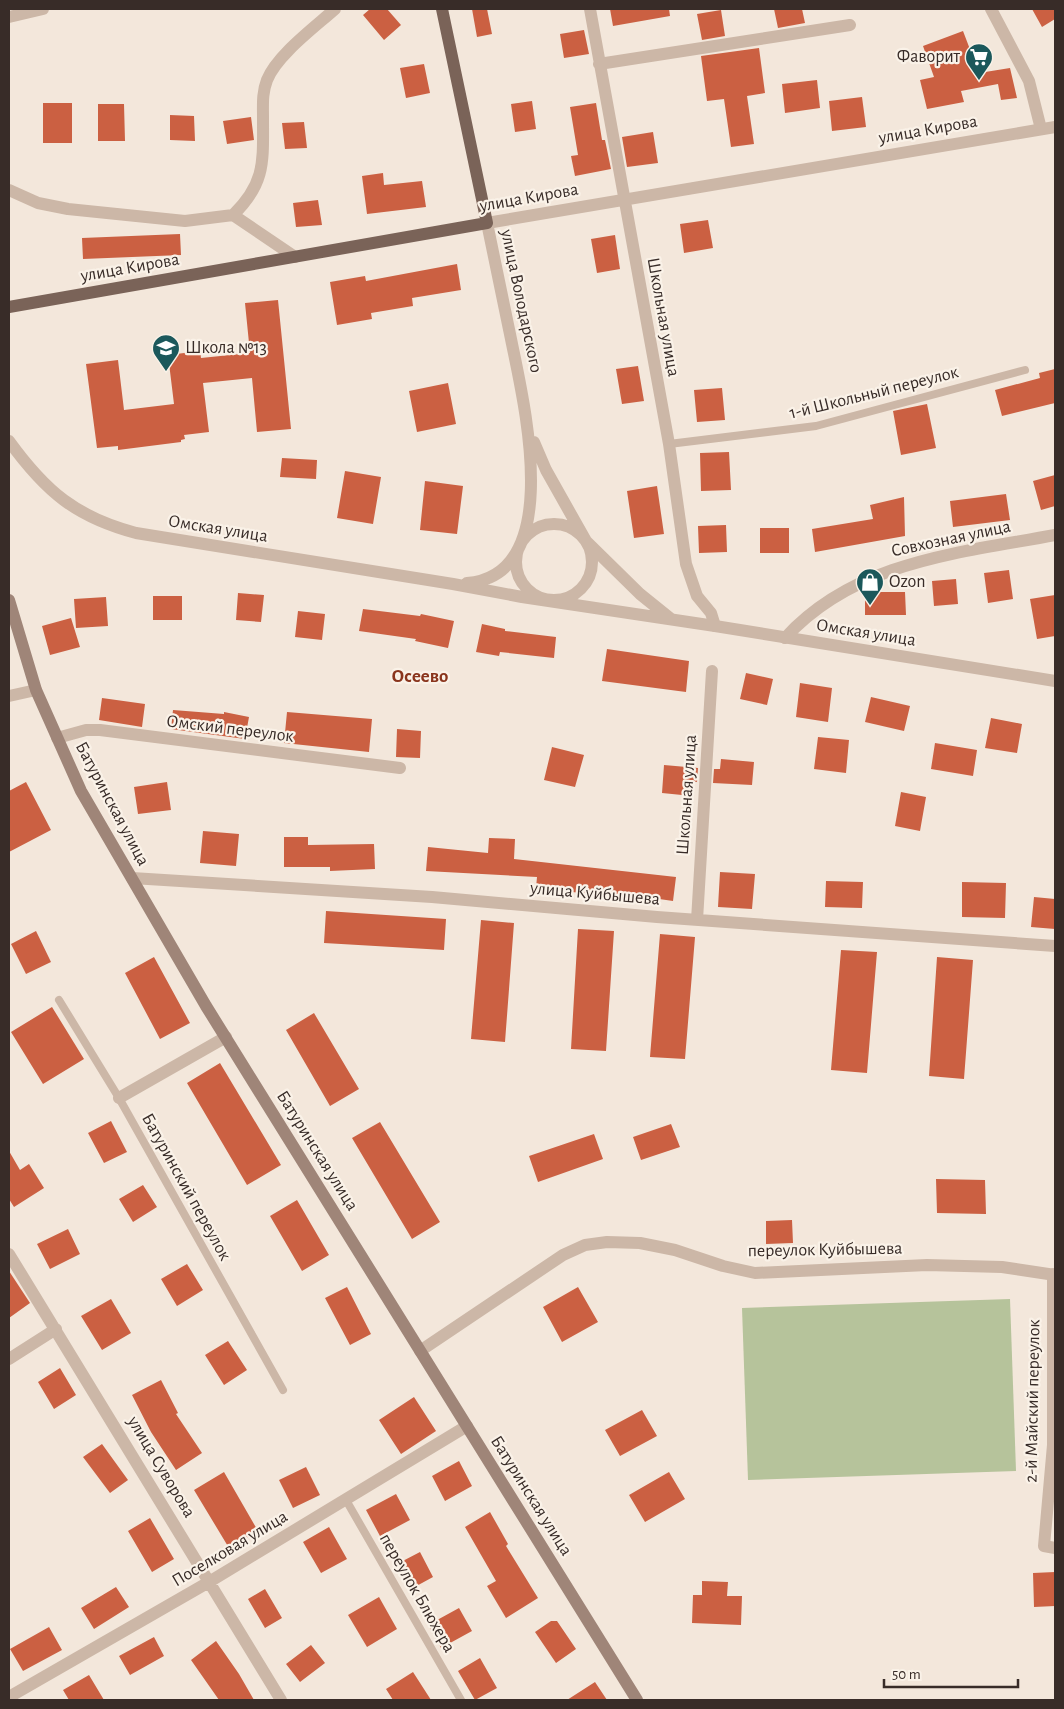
<svg xmlns="http://www.w3.org/2000/svg" width="1064" height="1709" viewBox="0 0 1064 1709" font-family="'Alegreya Sans',sans-serif">
	<style>
		.green { fill: #b6c39b }
		.building { fill: #cb6042 }
		.lines { fill: none; stroke-linecap: round; stroke-linejoin: round }
		.service { stroke: #ccb7a7; stroke-width: 8 }
		.minor { stroke: #ccb7a7; stroke-width: 12 }
		.tertiary { stroke: #ccb7a7; stroke-width: 12 }
		.secondary { stroke: #9f8578; stroke-width: 12 }
		.primary { stroke: #7a6358; stroke-width: 12 }
		.labels { text-anchor: middle; dominant-baseline: central; stroke-width: 4.5; stroke-linejoin: round; paint-order: stroke }
		.poi-label { font-size: 18px; fill: #382c28; stroke: #faf2e8; text-anchor: start }
		.street-label { font-size: 18px; fill: #382c28; stroke: #faf2e8 }
		.neighbourhood-label { font-size: 19px; font-weight: bold; fill: #8a351d; stroke: #faf2e8 }
	</style>
	<rect width="100%" height="100%" fill="#f3e7db"/>
	<path class="green" d="M1010,1299l6,172 -268,9 -6,-172z"/>
	<path class="building" d="M370,9h17l14,16 -17,15 -21,-25z
		M472,9h15l5,25 -15,3z
		M610,9h59l1,7 -57,10z
		M774,9h28l3,14 -27,5z
		M1032,9h23v10l-13,8z
		M721,10l4,26 -23,4 -5,-26z
		M584,30l5,24 -25,4 -4,-24z
		M963,31l16,42 31,-5 7,30 -16,2 -3,-16 -37,7 3,11 -37,7 -7,-29 14,-3 -11,-31z
		M759,48l6,45 -18,3 7,48 -23,3 -7,-48 -17,2 -6,-45z
		M424,64l6,29 -24,5 -6,-30z
		M817,80l3,28 -35,5 -3,-29z
		M862,97l4,30 -34,4 -3,-30z
		M532,101l4,28 -21,3 -4,-28z
		M43,103h29v40h-29z
		M596,103l6,37h3l6,29 -36,7 -4,-20 7,-1 -8,-48z
		M98,104h26l1,37h-27z
		M170,115l24,1 1,25 -25,-1z
		M251,117l3,23 -27,4 -4,-23z
		M304,122l3,26 -22,1 -3,-26z
		M653,132l5,31 -31,4 -5,-30z
		M383,173l1,12 38,-4 4,26 -59,7 -5,-38z
		M318,200l4,25 -26,2 -3,-24z
		M708,220l5,28 -29,5 -4,-29z
		M180,234l1,21 -98,4 -1,-21z
		M615,235l5,34 -23,4 -6,-34z
		M457,264l4,26 -49,8 1,8 -42,7 1,6 -35,6 -7,-43 35,-6 1,5z
		M278,300l13,129 -34,3 -5,-54 -49,5 6,49 -25,3 1,4 -4,1v2l-63,8v-4l-21,2 -11,-84 32,-4 6,50 50,-6 -6,-49 32,-4 1,7 49,-5 -5,-50z
		M638,366l6,35 -22,3 -6,-35z
		M1055,369v34l-53,13 -7,-26 45,-12 -1,-5z
		M448,383l8,41 -39,8 -8,-41z
		M722,388l3,32 -28,2 -3,-32z
		M927,404l9,44 -35,7 -8,-44z
		M729,452l2,38 -30,1 -1,-38z
		M282,458l35,2 -1,19 -36,-2z
		M345,471l36,6 -8,47 -36,-6z
		M1055,475v31l-14,4 -8,-29z
		M425,481l38,5 -6,48 -37,-4z
		M657,486l7,48 -30,4 -7,-47z
		M1006,494l4,26 -57,7 -3,-26z
		M904,497l1,39 -90,16 -3,-23 61,-10 -3,-14z
		M726,525l1,27 -28,1 -1,-27z
		M760,528h29v25h-29z
		M1009,570l4,29 -25,4 -4,-30z
		M956,579l2,25 -24,2 -2,-25z
		M865,592h40l1,23h-41z
		M238,593l26,2 -3,27 -25,-2z
		M1055,595v41l-18,3 -7,-40z
		M153,596h29v24h-29z
		M106,597l2,29 -32,2 -2,-29z
		M363,609l57,7 1,-2 33,7 -6,27 -33,-7 1,-2 -57,-8z
		M298,611l27,3 -3,26 -27,-3z
		M71,618l9,29 -30,8 -8,-29z
		M482,624l23,5v2l51,6 -2,21 -54,-6 -1,4 -23,-4z
		M607,649l82,12 -3,31 -84,-11z
		M746,673l27,6 -6,26 -27,-6z
		M800,683l32,5 -4,34 -32,-5z
		M871,697l39,9 -6,25 -39,-9z
		M102,698l43,6 -3,23 -43,-7z
		M173,710l51,4v-2l25,5 -4,22 -74,-10z
		M287,712l85,7 -3,33 -85,-9z
		M991,718l31,6 -5,29 -32,-5z
		M397,729l24,2 -1,27 -24,-1z
		M818,737l31,3 -3,33 -32,-4z
		M935,743l42,7 -4,26 -42,-7z
		M552,747l32,8 -9,32 -31,-7z
		M721,759l33,3 -2,23 -39,-2 1,-14h6z
		M664,765l34,3 -1,14 -4,-1 -1,15 -30,-3z
		M26,782l25,48 -42,22v-61z
		M167,782l4,28 -33,4 -4,-27z
		M901,792l25,5 -6,34 -25,-5z
		M203,831l36,3 -3,32 -36,-3z
		M284,837h24v8l66,-1 1,25 -45,2v-4h-46z
		M489,838l26,1 -1,20 162,18 -3,24 -55,-8 -1,4 -81,-9 1,-11 -111,-6 2,-24 60,6z
		M720,872l35,2 -3,35 -34,-2z
		M826,881l37,1 -1,26 -37,-1z
		M962,882l44,1 -1,35 -43,-1z
		M1034,897l21,2v30l-24,-2z
		M326,911l120,8 -2,31 -120,-7z
		M481,920l33,3 -9,119 -34,-3z
		M578,929l36,2 -8,120 -35,-2z
		M36,931l15,31 -25,12 -15,-30z
		M660,934l35,3 -10,122 -35,-2z
		M841,950l36,2 -10,121 -36,-3z
		M154,957l36,66 -30,16 -35,-66z
		M937,957l36,3 -9,119 -35,-3z
		M52,1007l32,52 -41,25 -32,-52z
		M314,1013l45,76 -29,17 -44,-76z
		M220,1063l61,102 -34,20 -60,-102z
		M111,1121l16,31 -23,11 -16,-30z
		M380,1122l60,100 -28,17 -60,-101z
		M671,1124l9,23 -39,13 -8,-23z
		M594,1134l9,25 -65,23 -9,-26z
		M9,1151l11,19 9,-6 15,24 -30,19 -5,-8z
		M936,1179l49,1 1,34 -49,-1z
		M143,1185l14,22 -24,15 -14,-23z
		M297,1200l32,55 -27,16 -32,-55z
		M792,1220l1,23 -27,1v-23z
		M68,1229l12,25 -30,15 -13,-25z
		M187,1264l16,26 -26,16 -16,-27z
		M9,1271l21,32 -21,15z
		M347,1287l24,47 -21,11 -25,-47z
		M578,1287l20,35 -36,20 -19,-35z
		M111,1299l20,34 -29,17 -21,-34z
		M228,1341l19,29 -23,15 -19,-30z
		M60,1368l16,27 -22,14 -16,-27z
		M161,1380l17,33 -2,1 26,39 -26,17 -25,-38 -19,-37z
		M414,1397l22,34 -35,23 -22,-34z
		M642,1410l15,26 -37,20 -15,-26z
		M102,1444l26,36 -18,13 -27,-36z
		M459,1461l13,25 -27,15 -13,-25z
		M306,1467l14,28 -27,13 -14,-28z
		M224,1472l34,59 -29,17 -35,-58z
		M669,1472l16,27 -40,23 -16,-27z
		M396,1494l14,26 -30,16 -14,-26z
		M490,1512l18,32 -2,2 32,52 -32,20 -19,-32 9,-5 -31,-54z
		M150,1518l24,41 -22,13 -24,-41z
		M329,1527l18,32 -26,14 -18,-31z
		M420,1552l13,25 -22,12 -14,-25z
		M1055,1572v34l-21,1 -1,-34z
		M702,1581l26,1 -1,14h15l-1,29 -49,-2 1,-28h9z
		M116,1587l13,20 -35,22 -13,-21z
		M265,1589l17,29 -17,10 -17,-29z
		M379,1597l18,32 -30,18 -19,-32z
		M459,1608l13,23 -31,17 -13,-23z
		M551,1621h6l19,28 -20,14 -21,-31z
		M49,1627l13,23 -39,21 -13,-22z
		M154,1637l10,19 -34,19 -11,-19z
		M216,1641l23,33 15,26h-35l-28,-40z
		M311,1645l14,18 -25,19 -14,-18z
		M480,1658l17,30 -22,12 -17,-29z
		M413,1672l18,28h-38l-7,-11z
		M89,1675l15,25h-35l-6,-10z
		M595,1682l12,18h-40z"/>
	<g class="lines">
		<path class="service" d="M669,444l147,-18 209,-56
			M59,1000l60,98 164,292
			M346,1500l115,200"/>
		<path class="minor" d="M590,9l79,435 17,120 11,32 14,17 4,13
			M991,9l38,72 12,48
			M9,17l34,-8
			M599,64l251,-39
			M9,190l29,13 30,6 117,12 48,-6
			M487,223l568,-96
			M295,257l-62,-42c33,-32 30,-54 30,-97 0,-14 -1,-25 4,-38 10,-25 48,-53 68,-71
			M785,638c70,-77 174,-85 270,-103
			M9,696l27,-6
			M57,738l29,-8h14l300,38
			M132,878l300,19 225,20 398,29
			M697,920l15,-249
			M119,1098l107,-61
			M9,1254l272,446
			M1053,1274v171l-9,101 11,2
			M420,1351l143,-96 22,-10 22,-3 33,1 35,7 48,16 32,7 172,-8 75,2 53,8
			M9,1359l47,-30
			M9,1697l200,-115 258,-156"/>
		<path class="tertiary" d="M9,441c37,51 67,76 127,92l317,51 69,13 193,29 340,55
			M534,442l12,28 40,71 54,53 31,25
			M516 562a38 38 0 1 1 76 0a38 38 0 1 1-76 0Z
			M467,583c100,-8 56,-184 44,-244 -8,-39 -16,-78 -24,-116"/>
		<path class="secondary" d="M9,600l27,90 45,101 125,215 431,694"/>
		<path class="primary" d="M9,307l478,-84 -45,-214"/>
	</g>
	<defs>
		<g id="supermarket-pin" transform="scale(1.4375)"><path d="M0 17L-7.5 6A9.5 9.5 0 1 1 7.5 6Z" fill="#1b585b" stroke="#faf2e8"/><path d="M-6-5.5h2.5l.6 2H6L4.5 2H-2.5L-4.4-4H-6ZM-1.5 3.2a1.3 1.3 0 1 0 .1 0ZM3 3.2a1.3 1.3 0 1 0 .1 0Z" fill="#fff"/></g>
		<g id="school-pin" transform="scale(1.4375)"><path d="M0 17L-7.5 6A9.5 9.5 0 1 1 7.5 6Z" fill="#1b585b" stroke="#faf2e8"/><path d="M0-5L7-2L0 1L-7-2ZM-4 1L0 2.5L4 1V4Q0 6-4 4Z" fill="#fff"/></g>
		<g id="shop-pin" transform="scale(1.4375)"><path d="M0 17L-7.5 6A9.5 9.5 0 1 1 7.5 6Z" fill="#1b585b" stroke="#faf2e8"/><path d="M-5-2.5h2.3a2.7 3.5 0 0 1 5.4 0H5L5.5 6h-11ZM-1.5-2.5h3a1.5 2.3 0 0 0-3 0Z" fill="#fff"/></g>
	</defs>
	<g fill-rule="evenodd">
		<use href="#supermarket-pin" x="979" y="57"/>
		<use href="#school-pin" x="166" y="348"/>
		<use href="#shop-pin" x="870" y="582"/>
	</g>
	<g class="labels">
		<g class="poi-label">
			<text x="960" y="57" text-anchor="end">Фаворит</text>
			<text x="185" y="348">Школа №13</text>
			<text x="889" y="582">Ozon</text>
		</g>
		<g class="street-label">
			<text transform="translate(928 130) rotate(-10)">улица Кирова</text>
			<text transform="translate(529 198) rotate(-10)">улица Кирова</text>
			<text transform="translate(130 268) rotate(-10)">улица Кирова</text>
			<text transform="translate(521 301) rotate(78)">улица Володарского</text>
			<text transform="translate(663 317) rotate(80)">Школьная улица</text>
			<text transform="translate(874 393) rotate(-14)">1-й Школьный переулок</text>
			<text transform="translate(218 529) rotate(9)">Омская улица</text>
			<text transform="translate(951 539) rotate(-12)">Совхозная улица</text>
			<text transform="translate(866 633) rotate(9)">Омская улица</text>
			<text transform="translate(230 729) rotate(7)">Омский переулок</text>
			<text transform="translate(687 795) rotate(-86)">Школьная улица</text>
			<text transform="translate(112 804) rotate(62)">Батуринская улица</text>
			<text transform="translate(595 894) rotate(5)">улица Куйбышева</text>
			<text transform="translate(317 1151) rotate(58)">Батуринская улица</text>
			<text transform="translate(186 1187) rotate(61)">Батуринский переулок</text>
			<text transform="translate(825 1250) rotate(-1)">переулок Куйбышева</text>
			<text transform="translate(1033 1401) rotate(-89)">2-й Майский переулок</text>
			<text transform="translate(161 1467) rotate(59)">улица Суворова</text>
			<text transform="translate(531 1496) rotate(58)">Батуринская улица</text>
			<text transform="translate(230 1549) rotate(-31)">Поселковая улица</text>
			<text transform="translate(417 1593) rotate(60)">переулок Блюхера</text>
		</g>
		<g class="neighbourhood-label">
			<text x="420" y="676">Осеево</text>
		</g>
	</g>
	<rect width="1064" height="1709" fill="none" stroke="#382c28" stroke-width="20"/>
	<path d="M884 1679v8h134v-8" fill="none" stroke="#382c28" stroke-width="2.5"/>
	<text x="892" y="1679" font-size="15" fill="#382c28" stroke="#faf2e8" stroke-width="4" paint-order="stroke">50 m</text>
</svg>
